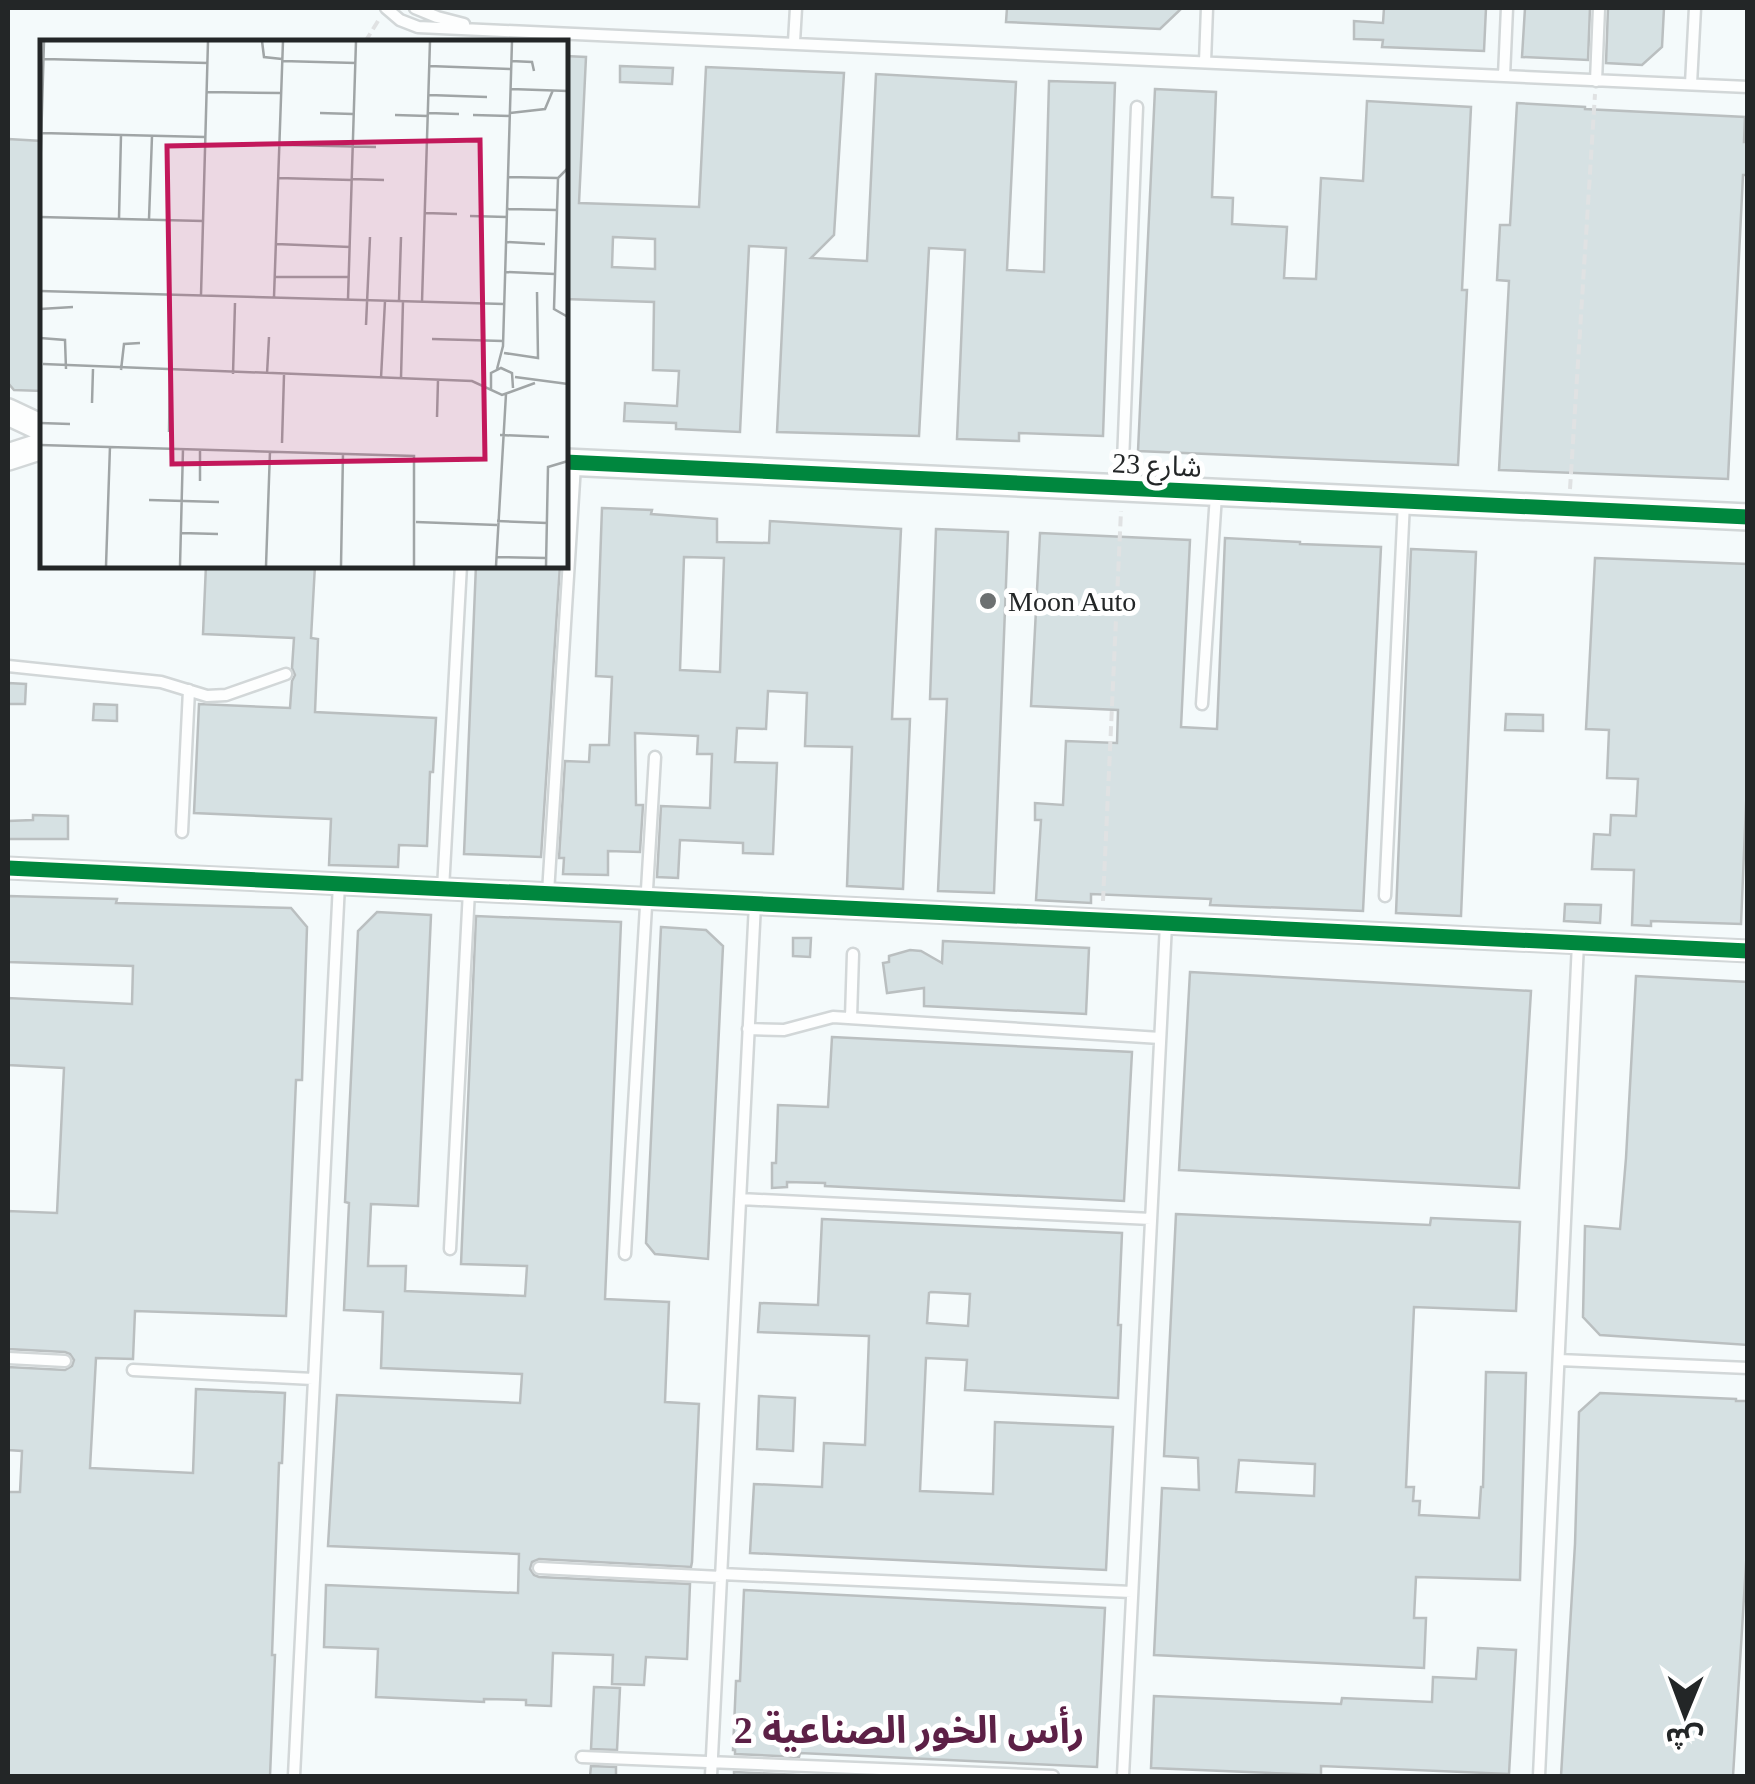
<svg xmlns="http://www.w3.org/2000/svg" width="1755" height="1784" viewBox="0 0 1755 1784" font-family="'Times New Roman','Noto Sans Arabic',serif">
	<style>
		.building { fill: #d6e1e3; stroke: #babfc0; stroke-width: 2.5; fill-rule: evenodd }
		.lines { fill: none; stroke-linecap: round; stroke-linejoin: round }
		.service-casing { stroke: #d2d7d8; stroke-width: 15 }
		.minor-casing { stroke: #d2d7d8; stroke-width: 25 }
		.tertiary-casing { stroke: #d2d7d8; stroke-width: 30 }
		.path { stroke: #e0e2e3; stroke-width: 4; stroke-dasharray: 10 5; stroke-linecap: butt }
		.service { stroke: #fdfefe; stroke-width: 10 }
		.minor { stroke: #fdfefe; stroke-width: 20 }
		.tertiary { stroke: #fdfefe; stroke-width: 25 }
		.cycleway-casing { stroke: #fff; stroke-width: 21 }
		.cycleway { stroke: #00873e; stroke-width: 15 }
		.poi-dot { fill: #6c7071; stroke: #fff; stroke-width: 4 }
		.labels { text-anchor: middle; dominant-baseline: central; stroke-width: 10; stroke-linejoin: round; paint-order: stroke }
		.street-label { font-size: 28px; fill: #232627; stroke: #fff }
		.poi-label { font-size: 28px; fill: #232627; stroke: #fff; text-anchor: start }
		.district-label { font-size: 38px; font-weight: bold; fill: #5c2046; stroke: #fff }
		.inset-road { fill: none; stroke: #a0a5a6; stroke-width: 2.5 }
		.view { fill: #c2185b; fill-opacity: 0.15; stroke: #c2185b; stroke-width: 5 }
		.inset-edge { fill: none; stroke: #232627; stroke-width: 5 }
	</style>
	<rect width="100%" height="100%" fill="#f4fafb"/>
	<path class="building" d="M1007,8h175l-22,21 -154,-7z
		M1384,8h102l-2,43 -102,-4 1,-7 -29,-1v-18l29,2z
		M1525,8h65l-2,52 -66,-3z
		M1608,8h56l-2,39 -20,18 -36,-2z
		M565,56l21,1 -7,146 120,4 7,-140 138,6 -10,162 -23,23 56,3 9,-187 140,8 -9,188 37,2 5,-191 66,2 -12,353 -84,-3v8l-62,-2 8,-189 -36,-2 -10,188 -142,-4 9,-184 -37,-2 -9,186 -64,-3v-6l-52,-2 1,-18 52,3 2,-35 -26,-1 1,-68 -89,-3zM613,237l42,2v30l-43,-2z
		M620,66l53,2 -1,16 -52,-2z
		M1155,89l61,3 -4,105 21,1 -1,26 55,3 -3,51 32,1 5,-101 42,3 4,-80 104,6 -9,183h5l-9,175 -320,-14z
		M1517,103l68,4v2l160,8 -1,25h4v33h-5l-15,304 -229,-9 10,-189 -12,-1 3,-55h10z
		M8,139l34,2v250l-28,-1 -6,-7z
		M602,508l50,2 -1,4 66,5v23l52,1 1,-22 131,8 -9,190h18l-7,170 -56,-3 5,-139 -47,-1 2,-53 -39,-2 -2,38 -29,-1 -2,34 42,1 -4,91 -30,-1v-10l-63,-3 -2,38 -21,-1 4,-71 49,2 2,-54h-15l1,-18 -63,-3 1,72h7l-3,47 -32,-1v24l-45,-1 1,-16h-5l6,-97 24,1 1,-17h19l3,-68 -16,-1zM684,557l40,1 -4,114 -40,-2z
		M936,529l72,3 -14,361 -56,-2 9,-192h-17z
		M1040,533l150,7 -9,187 36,2 8,-191 75,4v2l81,3 -18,364 -153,-6 1,-6 -120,-5v9l-55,-3 5,-80h-6v-17l28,2 3,-64 51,2 1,-33 -87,-4z
		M1411,549l65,3 -15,364 -65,-3z
		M1595,558l153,6v194l-7,166 -90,-3v5l-19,-1 2,-55 -42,-1 2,-35 16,1 1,-20 25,1 2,-37 -31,-1 2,-48 -23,-1z
		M206,565h109l-4,73 7,1 -3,73 121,6 -3,54h-3l-3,74 -28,-1 -1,22 -69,-2 2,-46 -137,-6 5,-109 91,4 2,-27 3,-6 -3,-7 2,-30 -91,-4z
		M476,565h84l-19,292 -77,-3z
		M8,683l18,1 -1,20h-17z
		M94,704l23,1v16l-24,-1z
		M1506,714l37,1v16l-38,-1z
		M33,815l35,1v23h-60v-18l25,-1z
		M8,896l109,3 -1,4 175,5 16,19 -5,153h-6l-10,236 -151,-5 -2,48 -37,-1 -6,110 103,5 3,-84 89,4 -3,70h-3l-7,192h3l-5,121h-262v-284h12l2,-41 -14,-1v-83l57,3 7,-4 2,-6 -4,-6 -5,-2 -57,-3v-138l49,2 7,-145 -56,-3v-67l124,6 1,-38 -125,-4z
		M1565,904l36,1 -1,18 -36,-2z
		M377,912l54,3 -13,291 -47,-2 -3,62h38l-1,25 120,5 2,-30 -66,-2 15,-348 145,6 -16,377 64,3 -4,100 34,2 -7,158 -1,5 -152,-8 -7,3 -2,7 4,6 5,2 151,7 -3,75 -41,-2 -2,28 -32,-1 1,-29 -60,-2 -2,53 -25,-1v-5l-42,-1v3l-108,-5 2,-48 -54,-2 2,-62 192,8 1,-39 -191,-8 9,-151 183,8 2,-29 -141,-6 2,-56 -39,-2 5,-107 -4,-1 13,-271z
		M661,927l45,3 17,16 -15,313 -53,-5 -9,-11z
		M793,938h18l-1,19 -17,-1z
		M943,941l146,7 -3,66 -162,-8v-18l-37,5 -4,-30 6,-1v-6l21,-6 11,1 21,12z
		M1190,972l341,19 -12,197 -340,-18z
		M1636,976l112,6v363l-148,-10 -17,-18 2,-91 35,3 6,-71z
		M832,1037l300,15 -8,149 -299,-15v-3l-38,-1v5l-15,1v-25h4l2,-58 50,2z
		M1176,1214l254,11 1,-7 89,4 -4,89 -102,-4 -8,180h8l-1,14h7l-1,14 60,3 2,-31h2l3,-115 40,1 -6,207 -104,-3 -2,41h12l-2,50 -270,-13 8,-167 37,2 -1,-32 -34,-2zM1239,1460l76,4 -1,32 -78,-4z
		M822,1219l300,14 -4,92h3l-3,73 -153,-8 2,-30 -41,-2 -6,133 73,3 2,-72 118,5 -7,143 -356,-17 4,-69 68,3 2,-44 41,2 4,-109 -111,-4 2,-29 58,2zM931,1292l39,2 -2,32 -41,-3 2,-30z
		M1600,1393l136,6v2h12v131l-15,244h-172l14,-232 4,-132z
		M759,1396l36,2 -2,53 -36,-2z
		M744,1590l361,18 -8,159 -297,-14 -1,4 -64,-3v-4h-2l3,-69h4z
		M1478,1648l38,2 -7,124 -188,-8v9l-170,-7 3,-72 187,8 1,-6 90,4 1,-25 43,2z
		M594,1687l26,1 -3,62 -26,-1z
		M591,1766l25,1v9h-26z
		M734,1772l65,3v1h-65z"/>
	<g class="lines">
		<g class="service-casing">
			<path id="service" d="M386,8l14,12 18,7 1330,60
				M415,8l22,9 27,7
				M794,42l2,-34
				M1205,62l2,-54
				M1504,76l3,-68
				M1596,81l3,-73
				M1691,84l4,-76
				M1122,487l15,-380
				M8,666l153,16 46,14 19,-1 60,-21
				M1202,704l14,-209
				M182,832l7,-142
				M443,889l18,-324
				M548,893l27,-428
				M1385,896l19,-394
				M851,1018l2,-64
				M748,1029l36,1 49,-13 327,21
				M740,1199l411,20
				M450,1249l19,-358
				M625,1254l30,-497
				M8,1358l57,3
				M1559,1360l189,8
				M133,1370l180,9
				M539,1568l182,9
				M721,1574l411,18
				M582,1757l471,19
				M294,1776l45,-892
				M711,1776l44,-872
				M1123,1776l43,-852
				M1539,1776l39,-833"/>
		</g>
		<g class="minor-casing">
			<path id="minor" d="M8,868l1740,83"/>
		</g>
		<g class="tertiary-casing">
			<path id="tertiary" d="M8,412l34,16
				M8,457l34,-11
				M565,462l1183,55"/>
		</g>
		<path class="path" d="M365,42l13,-21
			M1570,489l25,-395
			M1103,901l18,-390"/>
		<use href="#service" class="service"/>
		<use href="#minor" class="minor"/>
		<use href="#tertiary" class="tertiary"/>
		<g class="cycleway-casing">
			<path id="cycleway" d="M565,462l1183,55
				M8,868l1740,83"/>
		</g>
		<use href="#cycleway" class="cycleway"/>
	</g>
	<circle class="poi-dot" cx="988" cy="601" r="10"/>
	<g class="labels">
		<g class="street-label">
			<text transform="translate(1157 465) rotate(3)">شارع 23</text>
		</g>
		<g class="poi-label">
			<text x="1008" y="601">Moon Auto</text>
		</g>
		<g class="district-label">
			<text x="909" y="1730">رأس الخور الصناعية 2</text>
		</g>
	</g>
	<g transform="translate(40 40)">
		<rect width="528" height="528" fill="#f4fafb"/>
		<path class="inset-road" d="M222,1l2,16 18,2M4,19l164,4M242,21l74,2M471,21l21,1 2,9M389,26l82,3M471,49l57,2M167,52l74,1M389,55l58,2M280,73l33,1M388,73l31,1M470,73l35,-4 8,-19M355,75l33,1M433,75l37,1M1,93l164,4M206,104l130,3M528,128l-10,10 -4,131 14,8M468,137l50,1M238,138l74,2M0,139l4,-138M312,139l32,1M467,169l50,1M385,173l32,1M430,176l37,1M0,177l163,4M79,178l2,-83M109,179l3,-83M466,202l39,2M236,204l74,3M465,232l50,2M235,237h74M0,251l464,13M161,255l7,-254M234,257l9,-256M308,259l8,-258M359,261l2,-64M382,262l8,-261M0,269l33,-2M326,285l4,-88M0,298l25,2 1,29M392,299l71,2M464,313l34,5 -1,-66M3,324l429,17 30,14 33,-12M457,329l6,-23 9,-305M81,330l3,-26 16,-1M193,334l2,-71M227,334l2,-37M475,337l53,7M341,338l4,-77M361,338l2,-77M451,349v-16l10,-5 11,5 1,15M52,363l1,-34M397,377l1,-37M0,383l30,1M129,392l1,-60M460,395l49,2M242,403l2,-68M0,405l374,11v110M160,441v-32M109,460l70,2M457,481l50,2M376,482l81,3M141,493l37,1M456,517l50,1M66,526l4,-120M140,526l3,-117M226,526l4,-115M301,526l2,-113M456,526l10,-172M506,526l2,-99 20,-6"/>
		<path class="view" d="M440,100l5,319 -313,5 -5,-318z"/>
		<rect width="528" height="528" class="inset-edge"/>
	</g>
	<rect width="1755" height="1784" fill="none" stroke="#232627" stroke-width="20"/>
	<g transform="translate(1685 1714) rotate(181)" stroke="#ffffff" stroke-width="8" paint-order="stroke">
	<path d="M0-8L18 38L0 25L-18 38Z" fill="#232627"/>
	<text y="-15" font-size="28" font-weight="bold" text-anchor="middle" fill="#232627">ش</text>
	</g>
</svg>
